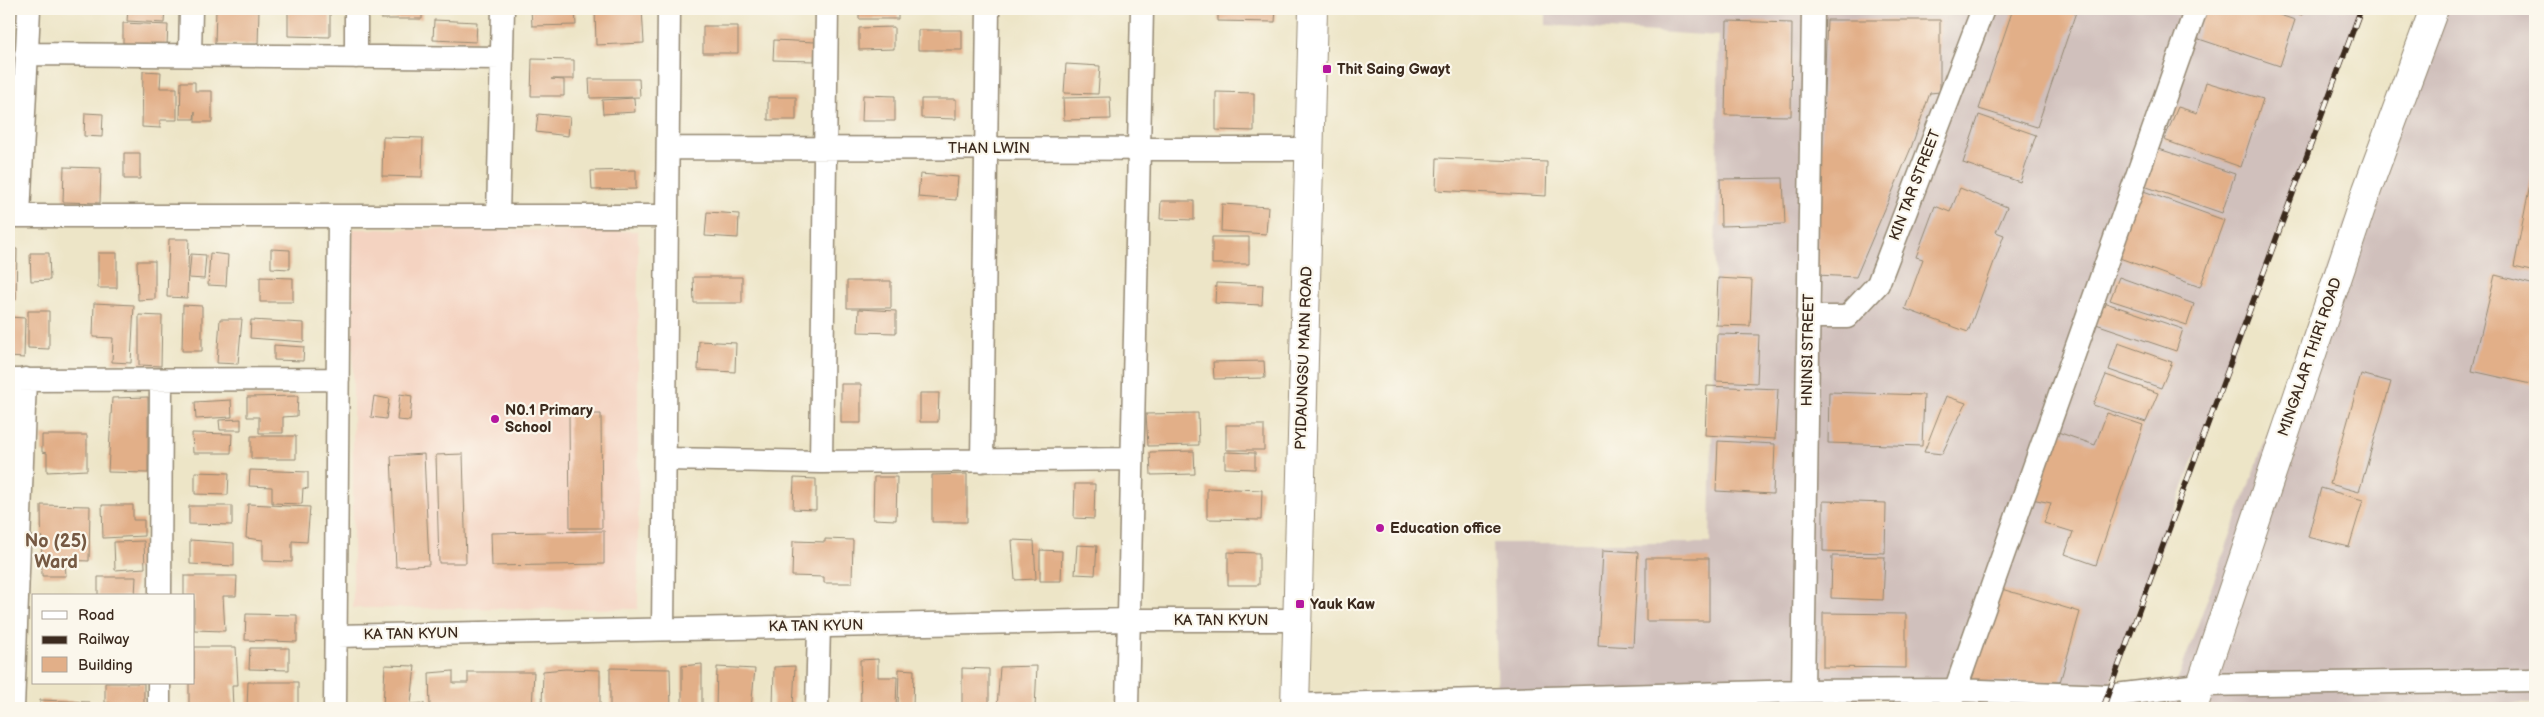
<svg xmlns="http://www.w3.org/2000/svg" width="2544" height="717" viewBox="0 0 2544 717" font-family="'Balsamiq Sans',sans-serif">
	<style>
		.built { fill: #f4d3c1 }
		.industrial { fill: #d0c0bc }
		.building { fill: #e2af88 }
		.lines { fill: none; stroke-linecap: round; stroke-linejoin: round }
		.street-casing { stroke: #948872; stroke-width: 25 }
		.secondary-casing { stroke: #948872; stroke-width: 30 }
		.street { stroke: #fff; stroke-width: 22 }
		.secondary { stroke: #fff; stroke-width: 28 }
		.rail-casing { stroke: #3b2a1e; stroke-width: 5.5 }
		.rail { stroke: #fbf7ec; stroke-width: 4; stroke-dasharray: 11; stroke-linecap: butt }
		.poi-dot { fill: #b5179e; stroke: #fbf7ec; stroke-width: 2 }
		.labels { text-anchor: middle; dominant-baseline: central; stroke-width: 4.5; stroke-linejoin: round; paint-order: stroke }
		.poi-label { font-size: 15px; font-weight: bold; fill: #3b2a1e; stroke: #fbf7ec; text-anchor: start }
		.street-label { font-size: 15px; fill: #3b2a1e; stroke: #fbf7ec }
		.quarter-label { font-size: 18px; font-weight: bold; fill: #755943; stroke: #fbf7ec }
	</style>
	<rect width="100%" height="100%" fill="#fbf7ec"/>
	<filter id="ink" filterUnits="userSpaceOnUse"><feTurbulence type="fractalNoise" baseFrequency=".02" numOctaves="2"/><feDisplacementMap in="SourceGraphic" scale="10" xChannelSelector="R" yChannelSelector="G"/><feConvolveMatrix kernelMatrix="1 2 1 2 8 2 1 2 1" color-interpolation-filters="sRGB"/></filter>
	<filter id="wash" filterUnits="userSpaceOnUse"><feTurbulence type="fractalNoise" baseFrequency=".0096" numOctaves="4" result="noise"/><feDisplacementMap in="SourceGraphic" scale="20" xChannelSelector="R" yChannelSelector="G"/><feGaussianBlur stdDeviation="1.12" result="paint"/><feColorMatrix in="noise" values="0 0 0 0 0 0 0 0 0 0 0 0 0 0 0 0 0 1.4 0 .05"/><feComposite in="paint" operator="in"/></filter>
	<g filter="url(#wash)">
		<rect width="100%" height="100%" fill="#ede5c7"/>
		<path class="built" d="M353,229l285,2v378l-285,-1z"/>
		<path class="industrial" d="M1546,9h815l-260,699h-152l5,-18 -153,13 -303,-1 -5,-159h217l9,-507 -173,-11z
			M2423,9h112v695l-367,2z"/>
		<g id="blocks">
			<path class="building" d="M128,9h37l-1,14 -37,-2z
				M216,9h43l-1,36 -43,-1z
				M380,9h42v10h-41z
				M531,9h44l1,16 -44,1z
				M595,9h47l2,34 -48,2z
				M859,9h39v10h-39z
				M919,9h39v4h-39z
				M1218,9h58l-1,13 -57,-1z
				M2013,9h64l-40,118 -58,-18z
				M2206,9h56l33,11 -15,46 -84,-28z
				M2283,9h22l-3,6z
				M288,10l42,2v25l-42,-1z
				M434,20l43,2 -1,20 -43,-2z
				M1827,20h113v72l-10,1 -19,55 -55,129 -40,-2z
				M1727,21l65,2 -1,93 -66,-1z
				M123,23l45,2 -1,20 -44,-2z
				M703,26h35v27h-35z
				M894,27v22l-35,1v-22z
				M918,30h44v20h-44z
				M774,40l41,2 -1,19 -41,-1z
				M532,59l42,1v19h-23l13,1v16h-33z
				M1066,64l34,2 -2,28 -34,-1z
				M143,71l18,1 -1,16h17v32h-17v8l-18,-1z
				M589,79h50l1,18 -50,1z
				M181,82h14v9h17v31h-17v-11l-1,8h-14z
				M2206,82l57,17 -22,68 -77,-27 14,-33 19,6z
				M1216,92l38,1v38l-38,-1z
				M863,95l32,1v25h-33z
				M768,97h28v23h-28z
				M1110,97l1,22 -47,1 -1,-22z
				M634,98l1,14 -32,2 -1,-14z
				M921,99h35v20l-35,-1z
				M85,113l18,1 -1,23 -18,-1z
				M538,114l32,3 -2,19 -32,-4z
				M1979,115l57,20 -16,47 -57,-19z
				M383,137l40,1 -1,39 -40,-1z
				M2156,148l79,26 -13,39 -78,-27z
				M124,153h16v26h-16z
				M1437,158l110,4 -1,34 -110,-6z
				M2534,163h1v109l-21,-5z
				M64,167l37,1 -1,35 -37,-1z
				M636,170v19l-44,1 -1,-19z
				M920,174l38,3 -2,23 -38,-3z
				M1783,178l2,46 -64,2 -1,-47z
				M1960,188l47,19 -11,25 8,3 -36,97 -63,-23 18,-50 -7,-2 19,-51 15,6z
				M2138,189l86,31 -24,67 -86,-31z
				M1161,201h33v19l-34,-1z
				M1222,204l46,3 -2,27 -45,-3z
				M707,212l32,2 -1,24 -33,-2z
				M1212,237h37v27h-37z
				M169,239h20l-2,59 -20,-1z
				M9,248l8,1 -1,51h-7z
				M271,249l19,1v19l-19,-1z
				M30,253h19l1,27 -19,1z
				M98,253h19v35h-19z
				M210,253l18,2 -2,31 -18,-1z
				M191,254l15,1 -2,24 -15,-1z
				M137,261h18v38l-17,1z
				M2495,275l40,10v100l-63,-14z
				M260,277l33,1v24h-33z
				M693,277h49v26h-48z
				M2119,277l75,27 -7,21 -77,-25z
				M1718,278l34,2 -2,46 -34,-1z
				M847,281h44v27h-44z
				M1216,283l47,2 -1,20 -47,-2z
				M2103,302l80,27 -7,22 -80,-27z
				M94,303l40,2 -3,58 -19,-1 1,-24 -20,-1z
				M183,305l19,1v45h-20z
				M859,309l37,2v22l-38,-1z
				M28,311h21v38l-21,-1z
				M139,315l23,1 -1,50 -22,-1z
				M9,317l16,1 -1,40 -15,-1z
				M220,319h22l-4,45 -21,-1z
				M251,320l53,3v19l-54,-4z
				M1717,334l42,1 -2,48 -41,-2z
				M699,341l37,2 -1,29 -37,-2z
				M2118,343l54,19 -11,26 -52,-18z
				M274,345l30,2 -1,14 -29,-1z
				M1264,361l1,17 -51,1 -1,-17z
				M2361,374l30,8 -32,110 -29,-8z
				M2106,375l52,18 -12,29 -53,-17z
				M841,384h20v39h-20z
				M1707,386l71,3 -3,50 -70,-4z
				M1829,392l95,3 -2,51 -94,-3z
				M920,393h19l-1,29h-18z
				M400,394l12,2 -2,25 -13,-1z
				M298,396l-1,20 -14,1v16h-24v-16h-12v-20z
				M374,396l15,3 -3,20 -15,-2z
				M1946,396l20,7 -24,51 -18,-2z
				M148,397v76l-40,-1 4,-74z
				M231,400l1,17 -36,2 -1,-17z
				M1198,413l1,32 -51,1 -2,-32z
				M2107,413l36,12 -47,140 -31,-11 8,-22 -29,-9 7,-20 -19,-4 23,-68 40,14z
				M569,414h32l1,114h-32z
				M241,419v11h-21l-1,-10z
				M1226,425h38v25h-38z
				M192,433l40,1 -1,19h-38z
				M42,435h45v35l-40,2v-19l-5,-1z
				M251,436h45v23h-45z
				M1718,441l57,3 -2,50 -57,-3z
				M1194,451l1,23 -44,1 -1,-23z
				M1225,452l30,1v16l-30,-1z
				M424,454l5,111 -33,2 -5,-111z
				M463,454l3,109h-27l-3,-108z
				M250,470l58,2v17l-5,-1 -1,16 -30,-1v-16l-23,-1z
				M195,472l34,1 -1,22 -33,-1z
				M967,474v48h-35v-47z
				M874,477h23l-1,43 -23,-1z
				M794,478l22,1v31l-23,-1z
				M1075,484h20l-1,35 -20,-1z
				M1207,488l55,2 -1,30 -54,-1z
				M2321,488l42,12 -14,47 -41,-10z
				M1823,501l63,2 -1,50 -62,-2z
				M248,504l62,3 -3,35 -15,-1v21l-29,-1v-21l-17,-2z
				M41,505l49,1 -1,55 -24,-1 1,16h-24z
				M102,505h31v15h11v16l-41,2z
				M189,506h43v19l-43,-1z
				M604,531v33l-112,2 -1,-33z
				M825,539l28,1 -1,43h-28v-6l-32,-1 1,-35 32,1z
				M190,540l44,3v23l-44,-2z
				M1012,540l22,1 2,38 -21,1z
				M144,541l1,27 -30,2 -1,-28z
				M1077,545l20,1 -2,29 -20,-1z
				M1040,550l22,1 -1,30h-21z
				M1603,550l35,2 -5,95 -35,-2z
				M1228,552l31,1v32h-31z
				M1832,556l53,1 -2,43 -52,-2z
				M1646,558h63v63h-63z
				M184,576h53l-1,20h-13l2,35 -31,-1v-34h-10z
				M98,577h38l-1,19h-37z
				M1998,588l82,24 -20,70h-97z
				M1823,613l83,1v54l-83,-1z
				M246,614l51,1v27l-52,-2z
				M194,647h42l2,38h-6l1,23h-44v-25h5z
				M250,648h39v22l-40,-1z
				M878,659v18h19l-1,31h-35l-1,-48z
				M702,664v44h-20v-42z
				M385,665l30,1 -4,38 13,-1v5h-41z
				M795,666l-2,42h-20l1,-41z
				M1037,666l-2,42h-38l3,-41z
				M717,667l38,2 -4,39h-35z
				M610,668l60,1 1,39h-61z
				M962,668l27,1v39h-27z
				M565,669l35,1v38h-58l1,-37z
				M899,669l15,1 -1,38h-15z
				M453,671v12h15v-11h66l-2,36h-64v-3l-14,1v2h-24l-1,-35z
				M248,682h50v26h-51z
				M105,683h39v25h-34v-5h-5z
				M40,700l50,2v6h-50z"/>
		</g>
	</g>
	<g filter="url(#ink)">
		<use href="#blocks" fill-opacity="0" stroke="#948872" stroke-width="1"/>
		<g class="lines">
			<g class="street-casing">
				<path id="street" d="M356,9v48
					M26,54l476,4
					M190,55l1,-46
					M669,148l640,1
					M9,216h657
					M19,216l10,-207
					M498,216l5,-207
					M1808,317h39l31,-33 105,-275
					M9,380l329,-1
					M666,459l155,3 311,-3
					M982,461l6,-452
					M821,462l6,-453
					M160,596l1,-216
					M663,629l6,-620
					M336,636l793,-16h168
					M1803,691l10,-682
					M1295,705l508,-14 152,-1 152,6 92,-11 336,-5
					M13,708l12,-329
					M159,708v-25
					M335,708l4,-492
					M817,708l2,-82
					M1127,708l15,-699
					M1949,708l247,-699"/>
			</g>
			<g class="secondary-casing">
				<path id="secondary" d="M1295,708l18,-699
					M2193,708l174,-518 67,-181"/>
			</g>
			<use href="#street" class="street"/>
			<use href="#secondary" class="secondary"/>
			<g class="rail-casing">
				<path id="rail" d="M2103,708l258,-699"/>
			</g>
			<use href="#rail" class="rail"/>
		</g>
	</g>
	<g class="poi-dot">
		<rect x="1322" y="64" width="10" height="10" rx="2.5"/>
		<circle cx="495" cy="419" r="5"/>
		<circle cx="1380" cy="528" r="5"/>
		<rect x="1295" y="599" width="10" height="10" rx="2.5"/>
	</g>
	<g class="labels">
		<g class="poi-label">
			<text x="1337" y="69">Thit Saing Gwayt</text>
			<text x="505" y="410">N0.1 Primary<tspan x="505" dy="17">School</tspan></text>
			<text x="1390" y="528">Education office</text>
			<text x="1310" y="604">Yauk Kaw</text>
		</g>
		<g class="street-label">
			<text x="989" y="148">THAN LWIN</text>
			<text transform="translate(1915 185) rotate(-69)">KIN TAR STREET</text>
			<text transform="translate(1808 350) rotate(-89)">HNINSI STREET</text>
			<text transform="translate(2310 357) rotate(-71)">MINGALAR THIRI ROAD</text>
			<text transform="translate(1304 358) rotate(-88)">PYIDAUNGSU MAIN ROAD</text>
			<text x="1221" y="620">KA TAN KYUN</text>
			<text transform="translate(816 626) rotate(-1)">KA TAN KYUN</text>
			<text transform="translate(411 634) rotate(-1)">KA TAN KYUN</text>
		</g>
		<g class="quarter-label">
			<text x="56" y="541">No (25)<tspan x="56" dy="21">Ward</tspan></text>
		</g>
	</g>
	<rect width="2544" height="717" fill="none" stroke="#fbf7ec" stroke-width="30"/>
	<rect x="32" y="594" width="162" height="90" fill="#fbf7ec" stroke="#aea59a"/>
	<rect x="42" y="611" width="25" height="8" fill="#ffffff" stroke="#aea59a"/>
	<text x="78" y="620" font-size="15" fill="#3b2a1e">Road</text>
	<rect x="42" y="636" width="25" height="8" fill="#3b2a1e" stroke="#aea59a"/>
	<text x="78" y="644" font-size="15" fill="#3b2a1e">Railway</text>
	<rect x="42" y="657" width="25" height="15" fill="#e2af88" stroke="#aea59a"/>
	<text x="78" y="670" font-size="15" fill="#3b2a1e">Building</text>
</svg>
